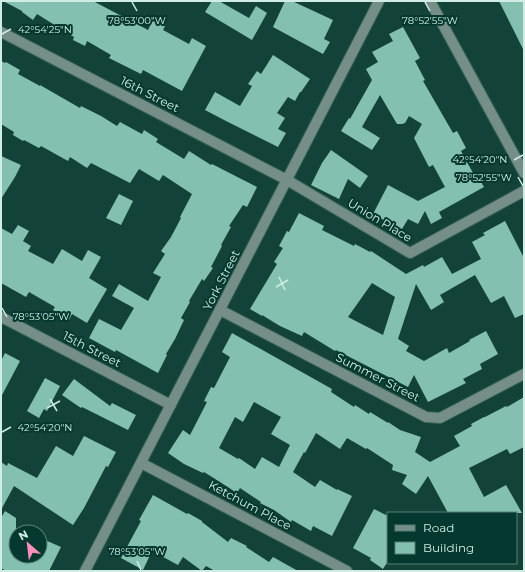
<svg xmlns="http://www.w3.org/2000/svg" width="525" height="572" viewBox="0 0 525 572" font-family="Montserrat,sans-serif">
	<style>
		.building { fill: #83c0af; fill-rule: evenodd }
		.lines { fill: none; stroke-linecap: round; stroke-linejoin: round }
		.minor-casing { stroke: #356257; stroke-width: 12 }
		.minor { stroke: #758e87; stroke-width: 10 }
		.ticks { fill: none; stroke: #cfede4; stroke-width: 1.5 }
		.labels { text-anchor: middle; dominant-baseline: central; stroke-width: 4; stroke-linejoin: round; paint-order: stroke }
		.street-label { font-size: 12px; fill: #cfede4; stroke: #05382e }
		.ticks-label { font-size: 10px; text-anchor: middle; fill: #cfede4; stroke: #05382e; stroke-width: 4; stroke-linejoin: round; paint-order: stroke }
	</style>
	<rect width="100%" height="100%" fill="#134338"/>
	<path class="building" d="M3,1h90l55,29 5,-10 12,6 -2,4 26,14 3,-6 14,8 -24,45 -39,-21 -2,4 -32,-16 2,-3 -24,-14 -2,5 -12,-6 1,-3 -37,-23 -4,6 -11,-8v-1z
		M212,1h7l30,17 7,-12 11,7 -15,27 -47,-28z
		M285,1h7l41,19 -9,19 6,3 -7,12 -50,-27z
		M499,1h25v50z
		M403,27l17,31 -5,3 10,19 -2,1 30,52 4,-2 9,17 -5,3 12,22 2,-1 9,15 -45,25 3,6 -11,6 -6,-13 -7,13 -10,-5 -6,10 -15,-8v1l-14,-8 15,-29 30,16 27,-14 -12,-22 -4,2 -15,-29 8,-14 -13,-8 -4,7 -3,1h-5l-17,-29 -18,32 18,11 -8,12 -31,-19 8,-13 1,1 22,-39 -6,-11 12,-7 -6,-10 21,-11 -4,-7z
		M273,55l37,24 -9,13h-1l-5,9 -7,-4 -11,16 8,5 -7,11 8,4 -8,14 -52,-26 -21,-11 10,-18 25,14 12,-20 -4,-2 9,-13 4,3z
		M1,61l4,2 1,-1 14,8 -2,4 22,12v-1l40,23 1,-2 20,10 16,10 3,-4 22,12 2,-4 14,9 -2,3 28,17 5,-8 22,14 1,-1 45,23 -10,20 -4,-2 -14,21 2,1 -10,18 1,1 -11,21 2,1 -9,13 -2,-2 -13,22 1,1 -9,16 3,2 -9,19 -9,15 1,1 -9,18 -42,-23 -1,2 -26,-14 10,-19 22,11 13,-22 -22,-12 7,-12 29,17 13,-24 -8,-4 12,-19 -4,-3 10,-14 10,-19 -1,-1 12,-23 -29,-19 -4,6 -20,-12 -9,14 -39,-20 -4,5 -17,-11 -2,4 -27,-15 -2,2 -15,-8 -1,1 -10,-6 1,-3 -13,-8z
		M331,150l37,26 -8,12 -12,-9 -9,20 -28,-14 11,-22z
		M1,156l20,9 -6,12 -14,22z
		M119,194l14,7 -12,24 -15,-7z
		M299,213l25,13 -2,4 32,16 1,-2 15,8 1,-1 35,23 17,-9 1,2 18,-10 10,17 29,-15 -9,-17 13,-7 -2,-2 22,-12 19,37v56l-9,4 -11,-22 -13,7 -16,-28 -35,20 4,7 -13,8 -15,-26 -18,55 11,7 -3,5 18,10 23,-13 2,5 21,-12 -1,-1 17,-9 12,23 -18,10 2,5 -19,10 3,4 -38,19 -14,-27 -6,12 -72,-37 -1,1 -31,-19 -2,4 -22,-10 -18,-11v1l-12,-7 27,-45 -3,-2 9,-14 -4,-2 8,-15 2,1zM372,283l23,14 -12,38 -35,-18z
		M18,225l11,6 -6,10 8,5 -3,5 25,13 9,-15 20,12 6,-11 13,7 -12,21 18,11 -20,34 -15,-9 -3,6 -16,-10 2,-3 -26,-15 -3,5 -25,-14v-55l11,6z
		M232,333l100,56 -1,3 23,15 1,-2 14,9 1,-2 18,11v-1l12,8 21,7 -6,15 15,10 30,-16 -6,-10 18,-10 -1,-2 13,-7h1l21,-11 1,1 17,-10v50l-14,7 -3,-5 -38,19 15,29 22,-12 16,28h-74l-20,-37 -12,18 -14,-10 5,-9 -15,-5 1,-5 -26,-17 -1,1 -19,-11 -7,11 -24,-16 -11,20 -1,-1 -11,20 22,15 5,-7 17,10v-1l15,7 -20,40 -19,-10 -2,5 -19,-11 -1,2 -17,-12 -14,-7 1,-1 -21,-14 -3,5 -17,-11 -16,-10 -1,1 -19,-9 -16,-11 15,-23 7,5 17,-33 -3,-1 7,-14 3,1 16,-31 -8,-5zM254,402l27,15 -10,17 19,11 -11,22 -17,-10 -7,12 -16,-11 -1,1 -19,-11 16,-31 8,5z
		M5,353l15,8 -19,36v-36z
		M45,378l15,8 -13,25 -3,-2 -5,9 -12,-7z
		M74,379l36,27 2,-3 24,12 -8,15 -46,-23 -1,1 -19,-13z
		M84,436l32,16 -8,15 -2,-1 -22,42 -11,17 -59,-39 -13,24v-48l6,4 1,-3 29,15 19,-32 17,10z
		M153,495l34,19 1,-1 14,8v1l26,20 3,-4 16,8 -1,1 23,15 4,-5 25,14h-83l-9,-5 -4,5 -19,-14 -5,8 -26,-14 -9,19 -22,-12 20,-37 -2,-1z
		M374,509l14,7v45l-5,8 -13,-9 1,-2 -18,-10z
		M5,511l11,7v38h24v-6l5,-10 16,7 -12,24h-43l-5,-3v-50z"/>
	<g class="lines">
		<g class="minor-casing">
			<path id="minor" d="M430,1l94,172
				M1,32l286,148 123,73 114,-62
				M220,310l206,107 14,1 84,-44
				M1,317l170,88
				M141,463l206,108
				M85,571l294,-570"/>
		</g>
		<use href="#minor" class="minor"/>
	</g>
	<path class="ticks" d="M132,2l5,9M425,2l5,9M2,34l9,-5M514,160l9,-5M518,177l5,9M279,277l6,13M276,287l12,-7M2,308l5,9M50,399l7,12M47,408l13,-7M2,432l9,-5M137,561l4,9"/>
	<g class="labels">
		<g class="street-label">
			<text transform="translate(150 94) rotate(27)">16th Street</text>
			<text transform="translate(380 220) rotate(31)">Union Place</text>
			<text transform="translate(221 280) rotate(-63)">York Street</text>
			<text transform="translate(92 349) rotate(27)">15th Street</text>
			<text transform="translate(378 377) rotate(27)">Summer Street</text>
			<text transform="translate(250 505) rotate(28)">Ketchum Place</text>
		</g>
	</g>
	<g class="ticks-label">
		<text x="137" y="24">78°53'00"W</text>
		<text x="430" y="24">78°52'55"W</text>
		<text x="45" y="33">42°54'25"N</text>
		<text x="480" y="163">42°54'20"N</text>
		<text x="484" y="181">78°52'55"W</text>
		<text x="41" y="320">78°53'05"W</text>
		<text x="45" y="431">42°54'20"N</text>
		<text x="137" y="555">78°53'05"W</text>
	</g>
	<rect width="525" height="572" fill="none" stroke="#cfede4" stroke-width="4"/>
	<rect x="387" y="512" width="130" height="52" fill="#05382e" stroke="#568077"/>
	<rect x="395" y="525" width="20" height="6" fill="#758e87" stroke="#568077"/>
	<text x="423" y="532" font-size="12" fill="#cfede4">Road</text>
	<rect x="395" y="542" width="20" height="12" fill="#83c0af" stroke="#568077"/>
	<text x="423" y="552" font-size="12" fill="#cfede4">Building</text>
	<g transform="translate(28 544) rotate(332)"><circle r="19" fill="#05382e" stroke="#568077"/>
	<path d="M0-3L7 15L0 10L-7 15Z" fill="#fe8ebc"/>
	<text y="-6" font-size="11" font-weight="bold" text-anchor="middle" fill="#cfede4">N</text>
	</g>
</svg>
